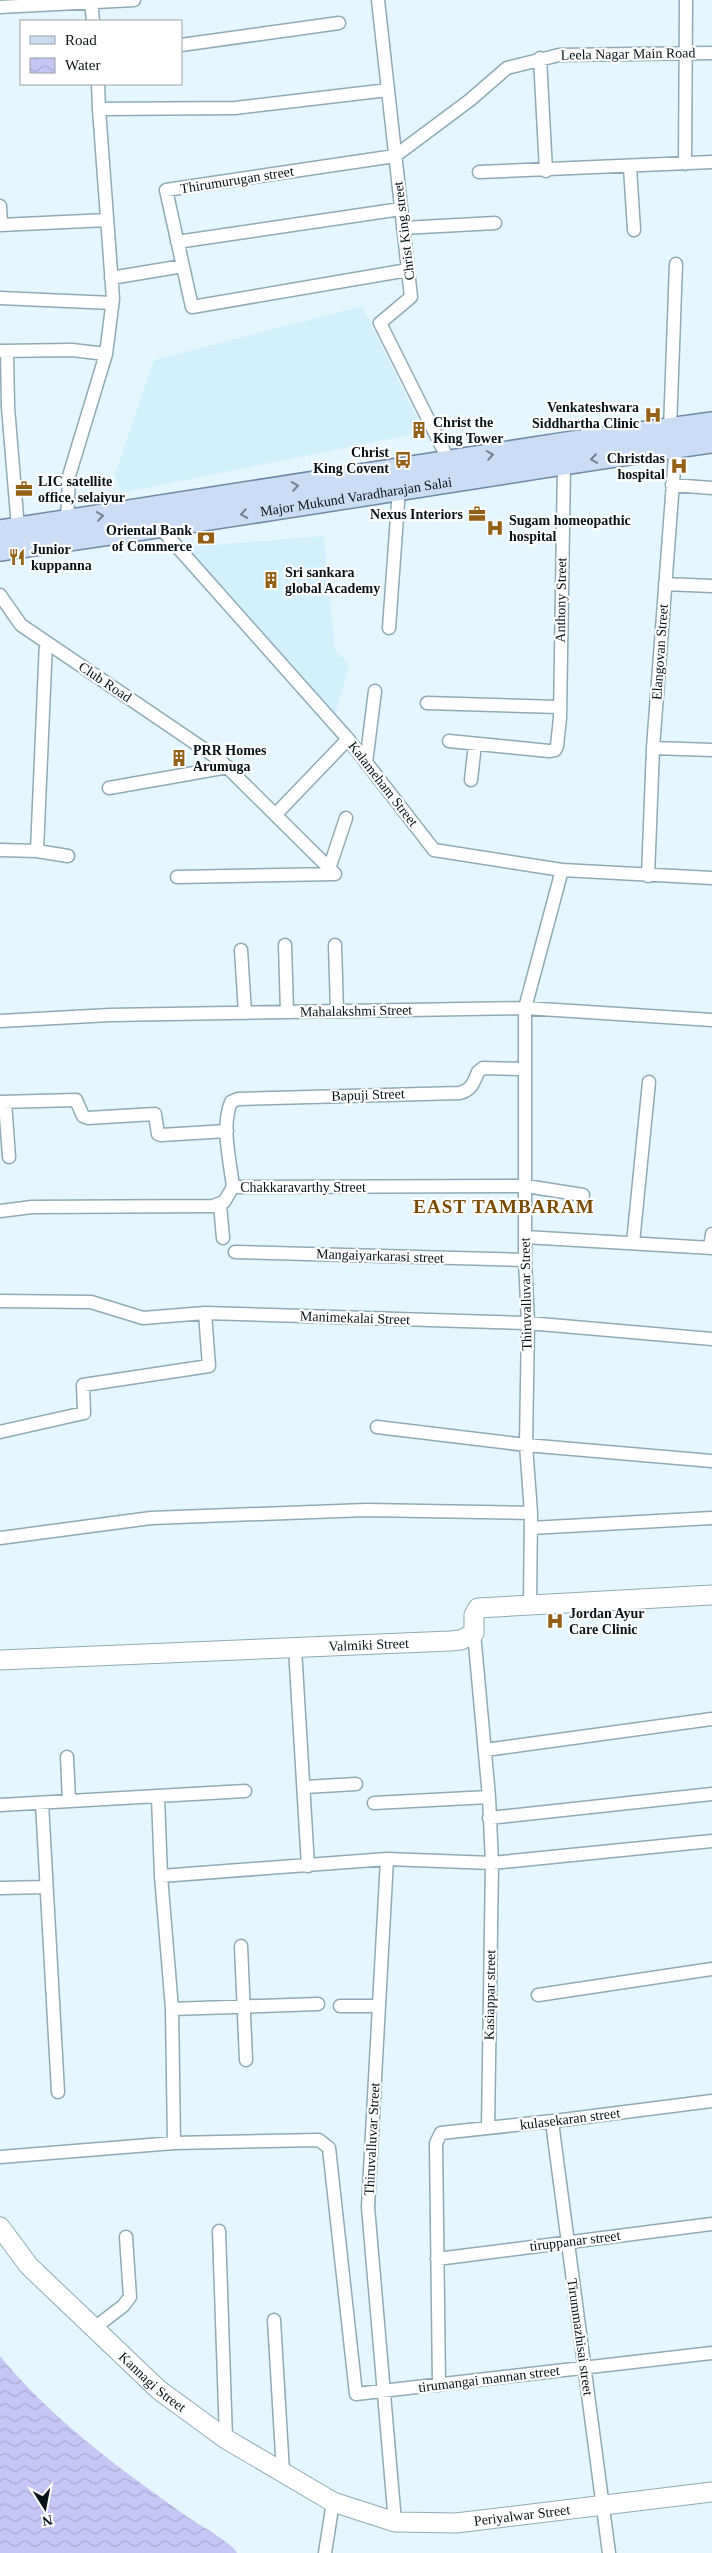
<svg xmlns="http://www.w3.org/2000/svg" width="712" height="2553" viewBox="0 0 712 2553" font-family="'Times New Roman',serif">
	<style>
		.built { fill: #d3f1fd }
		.water { fill: url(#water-waves) }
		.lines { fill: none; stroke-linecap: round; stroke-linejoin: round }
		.street-casing { stroke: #8eaab5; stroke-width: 15 }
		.secondary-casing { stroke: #8eaab5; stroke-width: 21 }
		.primary-casing { stroke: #6f88a3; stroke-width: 24 }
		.street { stroke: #fff; stroke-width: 12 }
		.secondary { stroke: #fff; stroke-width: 19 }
		.primary { stroke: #caddf5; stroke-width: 21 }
		.oneway { stroke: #738291 }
		.labels { text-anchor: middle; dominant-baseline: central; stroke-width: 4.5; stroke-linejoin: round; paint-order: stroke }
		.street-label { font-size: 14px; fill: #081317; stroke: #fff }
		.poi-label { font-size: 14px; font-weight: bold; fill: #081317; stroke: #fff; text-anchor: start }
		.district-label { font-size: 19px; font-weight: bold; letter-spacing: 1px; fill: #7a4b00; stroke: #fff }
	</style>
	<defs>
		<pattern id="water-waves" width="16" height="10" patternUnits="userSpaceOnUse" patternTransform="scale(1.25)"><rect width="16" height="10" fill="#c6c6f5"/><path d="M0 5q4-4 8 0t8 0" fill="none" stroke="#a9a9d1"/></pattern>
	</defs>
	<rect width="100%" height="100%" fill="#e5f7fe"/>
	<path class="built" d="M362,306l62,126 -303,61 -6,-18 39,-115z
		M324,536l11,113 14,15 -14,52 -150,-169z"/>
	<path class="water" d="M0,2356c53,65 124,116 192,164 10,6 42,25 45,33h-237z"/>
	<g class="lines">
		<g class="street-casing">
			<path id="street" d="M378,0l33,297 -31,26 72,144
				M91,2l2,19
				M0,7l134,-7
				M181,45l158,-22
				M540,58l6,113
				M98,84l1,25
				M685,164l1,-164
				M630,167l4,63
				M479,172l233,-10
				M0,206l1,19
				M0,225l107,-5
				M403,228l92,-5
				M177,242l224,-33
				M408,270l-216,37 -26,-117 229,-34 75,-56 37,-32 52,-13 153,-2
				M111,278l72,-12
				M0,298l112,5
				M0,351l72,-1 34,4
				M7,351l1,56 10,121
				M670,429l6,-165
				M672,485l40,3
				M67,521l2,-45 37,-122 7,-55 -14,-190 136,-1 153,-18
				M157,524l191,215 86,111 128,20 150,8
				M665,584l47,2
				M0,595l21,30 199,135 115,114
				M389,628l10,-139
				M427,703l131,4
				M449,741l100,10 6,-1 2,-4 3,-28 4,-255
				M653,748l59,2
				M366,763l9,-72
				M471,780l4,-36
				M109,788l119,-21
				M276,814l72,-75
				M0,850l37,1 31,5
				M37,851l9,-209
				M329,869l17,-51
				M648,876l5,-128 23,-305
				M177,877l158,-3
				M285,945l2,67
				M335,945l2,66
				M241,950l4,63
				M0,1021l110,-6 415,-7 187,12
				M0,1102l76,-2 7,16 5,2 67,-4 3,20 3,1 66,-4
				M5,1102l4,55
				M233,1187c-3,-27 -12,-60 -2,-85l7,-3 221,-6c12,-2 15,-11 19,-21l5,-4 40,1
				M220,1205l3,33
				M0,1211l32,-4 181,-1 11,-4 9,-15 293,-1 57,9
				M525,1237l187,11
				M633,1243l16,-161
				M710,1248l2,-14
				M235,1252l290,8
				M0,1301l91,1 52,16 62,-5 323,10 184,16
				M377,1427l149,18 186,16
				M0,1432l84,-19 -1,-28 126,-19 -4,-53
				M531,1528l181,-10
				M0,1538l151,-20 215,-8 165,3
				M530,1604l1,-91 -5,-68 2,-122 -3,-63v-252l37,-138
				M474,1633l15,164 3,66 -4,265
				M295,1648l13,218
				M485,1750l227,-31
				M67,1757l2,44
				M305,1787l51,-3
				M158,1797l3,79 11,133 2,134
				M42,1803l16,289
				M374,1803l115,-6
				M0,1805l245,-14
				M489,1818l223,-24
				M161,1876l226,-17
				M0,1888l46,-1
				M241,1946l5,114
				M538,1995l174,-26
				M340,2006h39
				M172,2009l146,-5
				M552,2122l57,431
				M0,2157l174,-14 145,-3 10,8 27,246 356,-41
				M219,2231l7,208
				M437,2259l275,-35
				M274,2320l9,152
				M93,2329l30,-23 7,-9 -4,-60
				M439,2385l-3,-242 5,-10 121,-13 150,-19
				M395,2522l-27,-315 19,-348 105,4 220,-22
				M325,2553l8,-51"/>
		</g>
		<g class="secondary-casing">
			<g id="secondary">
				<path id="s1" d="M0,1660l450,-19 11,-1 13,-7v-18l4,-7 234,-13"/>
				<path id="s2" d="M0,2227l29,39 130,124 67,49 107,63 62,20 61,1 256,-31"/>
			</g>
		</g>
		<g class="primary-casing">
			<g id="primary">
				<path d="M0,531l566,-88 146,-20"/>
				<path id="s3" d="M0,550c238,-33 474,-74 712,-108"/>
			</g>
		</g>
		<use href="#street" class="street"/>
		<use href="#secondary" class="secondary"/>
		<use href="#primary" class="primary"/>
	</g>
	<defs><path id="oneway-chevron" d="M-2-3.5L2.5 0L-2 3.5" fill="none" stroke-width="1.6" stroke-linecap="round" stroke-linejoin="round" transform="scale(1.25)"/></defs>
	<g class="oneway">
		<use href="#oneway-chevron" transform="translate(490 455) rotate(-9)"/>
		<use href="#oneway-chevron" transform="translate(594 459) rotate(172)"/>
		<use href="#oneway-chevron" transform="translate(295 486) rotate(-9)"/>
		<use href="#oneway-chevron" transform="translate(244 514) rotate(171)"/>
		<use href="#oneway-chevron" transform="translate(100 516) rotate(-8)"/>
	</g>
	<defs>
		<g id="hospital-bare" transform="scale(1.35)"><path d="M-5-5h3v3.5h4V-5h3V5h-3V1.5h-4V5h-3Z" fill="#946015" stroke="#fff" stroke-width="2.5" paint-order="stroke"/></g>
		<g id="building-bare" transform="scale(1.35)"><path d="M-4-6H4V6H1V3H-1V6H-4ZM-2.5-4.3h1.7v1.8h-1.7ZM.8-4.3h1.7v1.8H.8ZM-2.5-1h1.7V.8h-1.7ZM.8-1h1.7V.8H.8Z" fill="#946015" stroke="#fff" stroke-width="2.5" paint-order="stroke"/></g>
		<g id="bus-bare" transform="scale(1.35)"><path d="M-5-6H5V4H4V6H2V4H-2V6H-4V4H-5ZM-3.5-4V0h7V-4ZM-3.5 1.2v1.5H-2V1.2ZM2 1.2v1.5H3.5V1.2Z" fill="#946015" stroke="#fff" stroke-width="2.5" paint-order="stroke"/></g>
		<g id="office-bare" transform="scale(1.35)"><path d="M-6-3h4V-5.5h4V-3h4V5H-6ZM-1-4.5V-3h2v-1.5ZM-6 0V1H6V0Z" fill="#946015" stroke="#fff" stroke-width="2.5" paint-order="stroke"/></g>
		<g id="bank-bare" transform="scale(1.35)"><path d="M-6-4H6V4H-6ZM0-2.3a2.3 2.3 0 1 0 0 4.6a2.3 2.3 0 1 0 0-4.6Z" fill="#946015" stroke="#fff" stroke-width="2.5" paint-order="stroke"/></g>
		<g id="restaurant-bare" transform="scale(1.35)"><path d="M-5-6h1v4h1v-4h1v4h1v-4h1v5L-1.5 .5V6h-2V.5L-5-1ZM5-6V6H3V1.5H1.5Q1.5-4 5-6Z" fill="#946015" stroke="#fff" stroke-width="2.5" paint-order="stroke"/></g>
	</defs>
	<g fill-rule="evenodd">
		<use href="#hospital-bare" x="653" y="415"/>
		<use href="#building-bare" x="419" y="430"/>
		<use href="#bus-bare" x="403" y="460"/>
		<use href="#hospital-bare" x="679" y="466"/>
		<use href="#office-bare" x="24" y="489"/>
		<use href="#office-bare" x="477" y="514"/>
		<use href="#hospital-bare" x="495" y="528"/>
		<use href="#bank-bare" x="206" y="538"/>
		<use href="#restaurant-bare" x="17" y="557"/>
		<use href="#building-bare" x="271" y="580"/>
		<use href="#building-bare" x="179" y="758"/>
		<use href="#hospital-bare" x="555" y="1621"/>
	</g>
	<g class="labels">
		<g class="street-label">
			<text transform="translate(628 54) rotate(-1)">Leela Nagar Main Road</text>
			<text transform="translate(237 180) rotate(-9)">Thirumurugan street</text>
			<text transform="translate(404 231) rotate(-97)">Christ King street</text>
			<text stroke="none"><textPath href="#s3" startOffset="360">Major Mukund Varadharajan Salai</textPath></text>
			<text transform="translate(561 600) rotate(-89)">Anthony Street</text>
			<text transform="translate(660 652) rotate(-86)">Elangovan Street</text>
			<text transform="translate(105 682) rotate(34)">Club Road</text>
			<text transform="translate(383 784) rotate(52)">Kalameham Street</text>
			<text transform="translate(356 1011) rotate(-1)">Mahalakshmi Street</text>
			<text transform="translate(368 1095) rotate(-2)">Bapuji Street</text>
			<text x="303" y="1187">Chakkaravarthy Street</text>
			<text transform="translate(380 1256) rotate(2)">Mangaiyarkarasi street</text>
			<text transform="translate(526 1294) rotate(-91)">Thiruvalluvar Street</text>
			<text transform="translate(355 1318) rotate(2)">Manimekalai Street</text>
			<text stroke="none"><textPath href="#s1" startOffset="369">Valmiki Street</textPath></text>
			<text transform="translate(490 1995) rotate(-89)">Kasiappar street</text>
			<text transform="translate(570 2119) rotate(-7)">kulasekaran street</text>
			<text transform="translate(372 2139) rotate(-87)">Thiruvalluvar Street</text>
			<text transform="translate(575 2241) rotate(-7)">tiruppanar street</text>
			<text transform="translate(580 2337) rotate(82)">Tirummazhisai street</text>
			<text transform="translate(489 2379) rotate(-7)">tirumangai mannan street</text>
			<text stroke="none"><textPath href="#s2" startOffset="218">Kannagi Street</textPath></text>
			<text stroke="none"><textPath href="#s2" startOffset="628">Periyalwar Street</textPath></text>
		</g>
		<g class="poi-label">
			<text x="639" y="407" text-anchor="end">Venkateshwara<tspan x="639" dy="16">Siddhartha Clinic</tspan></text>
			<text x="433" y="422">Christ the<tspan x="433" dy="16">King Tower</tspan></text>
			<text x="389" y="452" text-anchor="end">Christ<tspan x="389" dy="16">King Covent</tspan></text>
			<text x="665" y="458" text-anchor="end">Christdas<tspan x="665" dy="16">hospital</tspan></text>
			<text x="38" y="481">LIC satellite<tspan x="38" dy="16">office, selaiyur</tspan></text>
			<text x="463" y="514" text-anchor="end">Nexus Interiors</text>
			<text x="509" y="520">Sugam homeopathic<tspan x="509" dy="16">hospital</tspan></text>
			<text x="192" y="530" text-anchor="end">Oriental Bank<tspan x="192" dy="16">of Commerce</tspan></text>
			<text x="31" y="549">Junior<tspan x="31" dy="16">kuppanna</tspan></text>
			<text x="285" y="572">Sri sankara<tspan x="285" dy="16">global Academy</tspan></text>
			<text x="193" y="750">PRR Homes<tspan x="193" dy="16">Arumuga</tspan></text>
			<text x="569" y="1613">Jordan Ayur<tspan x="569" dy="16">Care Clinic</tspan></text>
		</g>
		<g class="district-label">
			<text x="504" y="1206">EAST TAMBARAM</text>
		</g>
	</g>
	<rect x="20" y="20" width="162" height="65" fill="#ffffff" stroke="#9ca1a2"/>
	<rect x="30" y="36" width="25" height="8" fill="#caddf5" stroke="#9ca1a2"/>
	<text x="65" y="45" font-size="15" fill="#081317">Road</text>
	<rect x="30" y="58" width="25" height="15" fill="url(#water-waves)" stroke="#9ca1a2"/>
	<text x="65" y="70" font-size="15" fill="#081317">Water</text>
	<g transform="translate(45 2508) rotate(169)" stroke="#ffffff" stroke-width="4" paint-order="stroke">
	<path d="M0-4L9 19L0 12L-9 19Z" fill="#081317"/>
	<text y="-8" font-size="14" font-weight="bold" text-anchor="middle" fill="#081317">N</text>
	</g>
</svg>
